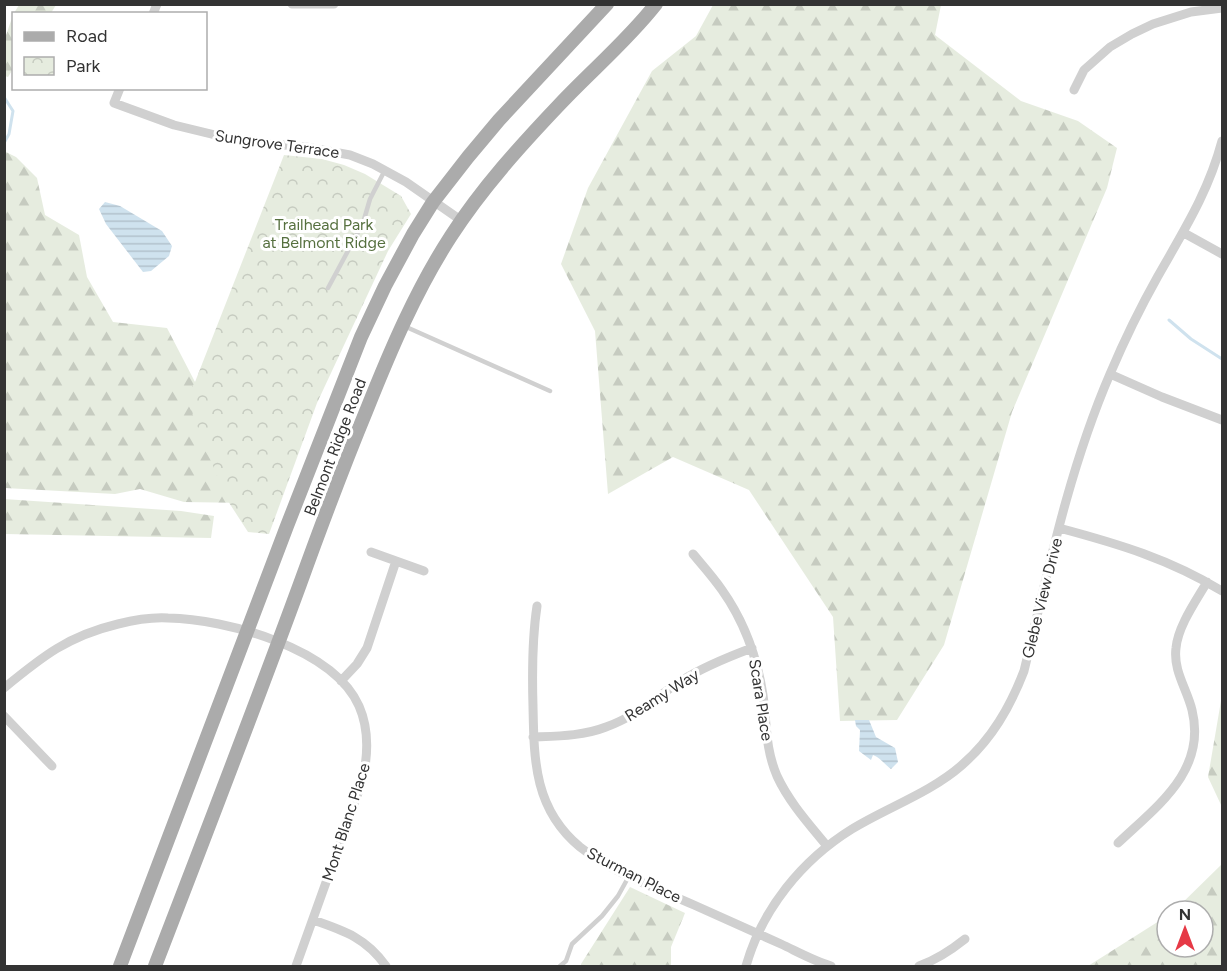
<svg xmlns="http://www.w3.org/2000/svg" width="1227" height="971" viewBox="0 0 1227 971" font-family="Figtree,sans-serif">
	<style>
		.forest { fill: url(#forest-firs) }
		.park { fill: url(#park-crowns) }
		.water { fill: url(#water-rules) }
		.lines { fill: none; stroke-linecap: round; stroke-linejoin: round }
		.stream { stroke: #cfe2ee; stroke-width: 3 }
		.lane { stroke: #d0d0d0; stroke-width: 4.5 }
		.street { stroke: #d0d0d0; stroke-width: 9 }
		.primary { stroke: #ababab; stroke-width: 14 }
		.labels { text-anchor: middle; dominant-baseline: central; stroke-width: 6; stroke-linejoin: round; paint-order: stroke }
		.street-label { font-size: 16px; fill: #333; stroke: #fff }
		.park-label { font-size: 16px; fill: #56703f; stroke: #fff }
	</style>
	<defs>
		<pattern id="forest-firs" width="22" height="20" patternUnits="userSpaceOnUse" patternTransform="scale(1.5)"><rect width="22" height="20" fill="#e6ecdf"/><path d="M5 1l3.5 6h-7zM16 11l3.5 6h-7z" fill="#c6cbc0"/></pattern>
		<pattern id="park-crowns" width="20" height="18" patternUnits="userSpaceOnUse" patternTransform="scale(1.5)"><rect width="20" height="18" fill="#e6ecdf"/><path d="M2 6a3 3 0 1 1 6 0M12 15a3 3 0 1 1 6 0" fill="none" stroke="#c6cbc0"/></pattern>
		<pattern id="water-rules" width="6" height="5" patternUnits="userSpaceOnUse" patternTransform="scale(1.5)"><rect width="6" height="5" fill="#cfe2ee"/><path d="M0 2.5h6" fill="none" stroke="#b2c2cd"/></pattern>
	</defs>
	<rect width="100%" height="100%" fill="#fff"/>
	<path class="forest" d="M19,5v-1l37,1 -5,8h-37z
		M713,5h228l-6,30 86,66 57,20 39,27 -10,40 -95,224 -68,233 -47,75 -57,1 -7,-104 -84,-127 -76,-33 -65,37 -13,-163 -34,-67 27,-76 64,-117 44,-35z
		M13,15v54l-5,8 -3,-1v-38z
		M4,151l12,6 21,21 8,37 34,20 8,42 26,45 54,6 28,54 53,121 -64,-1 -44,-13 -25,5 -110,-6z
		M4,499l177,12 33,5 -3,22 -206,-4z
		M1222,695v112l-14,-30z
		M1222,864v102h-134l79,-50v31h36v-36h-29z
		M630,887l55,26 -14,34v19h-90v-2z"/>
	<path class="park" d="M284,155l38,4 22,6 21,9 36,22 10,18 -23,37 -71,152 -48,131 -21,-2 -22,-34 -40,-100 9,-16z"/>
	<path class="water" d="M105,202l15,4 42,25 10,15 -3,10 -18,15 -8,1 -37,-48 -7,-15z
		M855,720h14l7,17 19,11 3,14 -7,7c-7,-5 -10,-11 -18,-14l-2,5 -12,-9 1,-21 -4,-4z"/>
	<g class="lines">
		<path class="stream" d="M4,97l9,14 -4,23 -5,9
			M1169,320l22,19 31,20"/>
		<path class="lane" d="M328,288l35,-65 7,-24 15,-29
			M404,326l146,65
			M560,966l6,-5 6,-17 30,-28 16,-20 11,-20"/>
		<path class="street" d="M292,4h42
			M153,14l4,-10
			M120,88l-6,15 60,22 66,16 66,6 44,8 23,9 33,18 56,39
			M1074,90l10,-20 26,-23 22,-13 21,-10 38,-12 31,-4
			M1184,233l38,21
			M1110,374l52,23 60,23
			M1059,528c60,16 110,31 163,63
			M371,552l53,19
			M693,554c10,12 20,23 29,36 22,31 35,67 41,105 4,29 2,53 14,81 12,26 32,48 50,70
			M537,606c-5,33 -5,66 -4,100 1,54 1,103 47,141 33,26 76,41 114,58 29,13 58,26 87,39 17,8 33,17 50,22
			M341,681l16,-17 10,-16 29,-87
			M4,688c39,-32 64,-52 114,-64 16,-4 33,-7 50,-6 58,1 165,30 191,88 11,25 9,51 3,76l-66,184
			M4,716l48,50
			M533,737c25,-1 50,-1 73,-10 29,-10 50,-30 75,-46 22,-14 47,-24 71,-33
			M1118,843c39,-37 89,-72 74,-133 -5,-21 -19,-39 -16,-62 2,-22 20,-47 31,-66
			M313,920c32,11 53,18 73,46
			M746,966c16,-57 56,-106 106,-137 36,-22 78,-36 110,-64 30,-26 48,-58 62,-94 24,-100 45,-202 86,-297 14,-33 30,-66 48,-98 26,-46 50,-83 64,-135
			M919,966c17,-6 31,-15 46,-27"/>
		<path class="primary" d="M120,966l167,-440 74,-189 24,-51 28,-52 20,-32 35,-45 31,-37 108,-116
			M155,966c49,-127 98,-254 145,-382 21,-58 43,-117 67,-175 24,-60 49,-119 84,-173 31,-48 70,-91 109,-132 32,-34 67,-63 96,-100"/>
	</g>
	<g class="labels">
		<g class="street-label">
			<text transform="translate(277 144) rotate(8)">Sungrove Terrace</text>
			<text transform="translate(335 447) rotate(-69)">Belmont Ridge Road</text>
			<text transform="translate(1042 598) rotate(-76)">Glebe View Drive</text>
			<text transform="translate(662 695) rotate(-32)">Reamy Way</text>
			<text transform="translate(761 700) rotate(81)">Scara Place</text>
			<text transform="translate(346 822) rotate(-72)">Mont Blanc Place</text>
			<text transform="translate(634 875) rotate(27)">Sturman Place</text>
		</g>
		<g class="park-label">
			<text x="324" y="224">Trailhead Park<tspan x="324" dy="18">at Belmont Ridge</tspan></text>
		</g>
	</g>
	<rect width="1227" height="971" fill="none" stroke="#333333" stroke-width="12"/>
	<rect x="12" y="12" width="195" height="78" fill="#ffffff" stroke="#adadad" stroke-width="1.5"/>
	<rect x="24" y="32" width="30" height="9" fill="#ababab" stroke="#adadad" stroke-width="1.5"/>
	<text x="66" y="42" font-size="18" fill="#333333">Road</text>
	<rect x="24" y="57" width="30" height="18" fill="url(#park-crowns)" stroke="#adadad" stroke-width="1.5"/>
	<text x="66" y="72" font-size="18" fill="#333333">Park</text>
	<g transform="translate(1185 929)"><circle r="28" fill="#ffffff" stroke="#adadad" stroke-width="1.5"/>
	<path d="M0-4.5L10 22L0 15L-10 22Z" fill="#e63946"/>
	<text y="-9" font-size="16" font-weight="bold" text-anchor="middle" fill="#333333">N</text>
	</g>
</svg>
